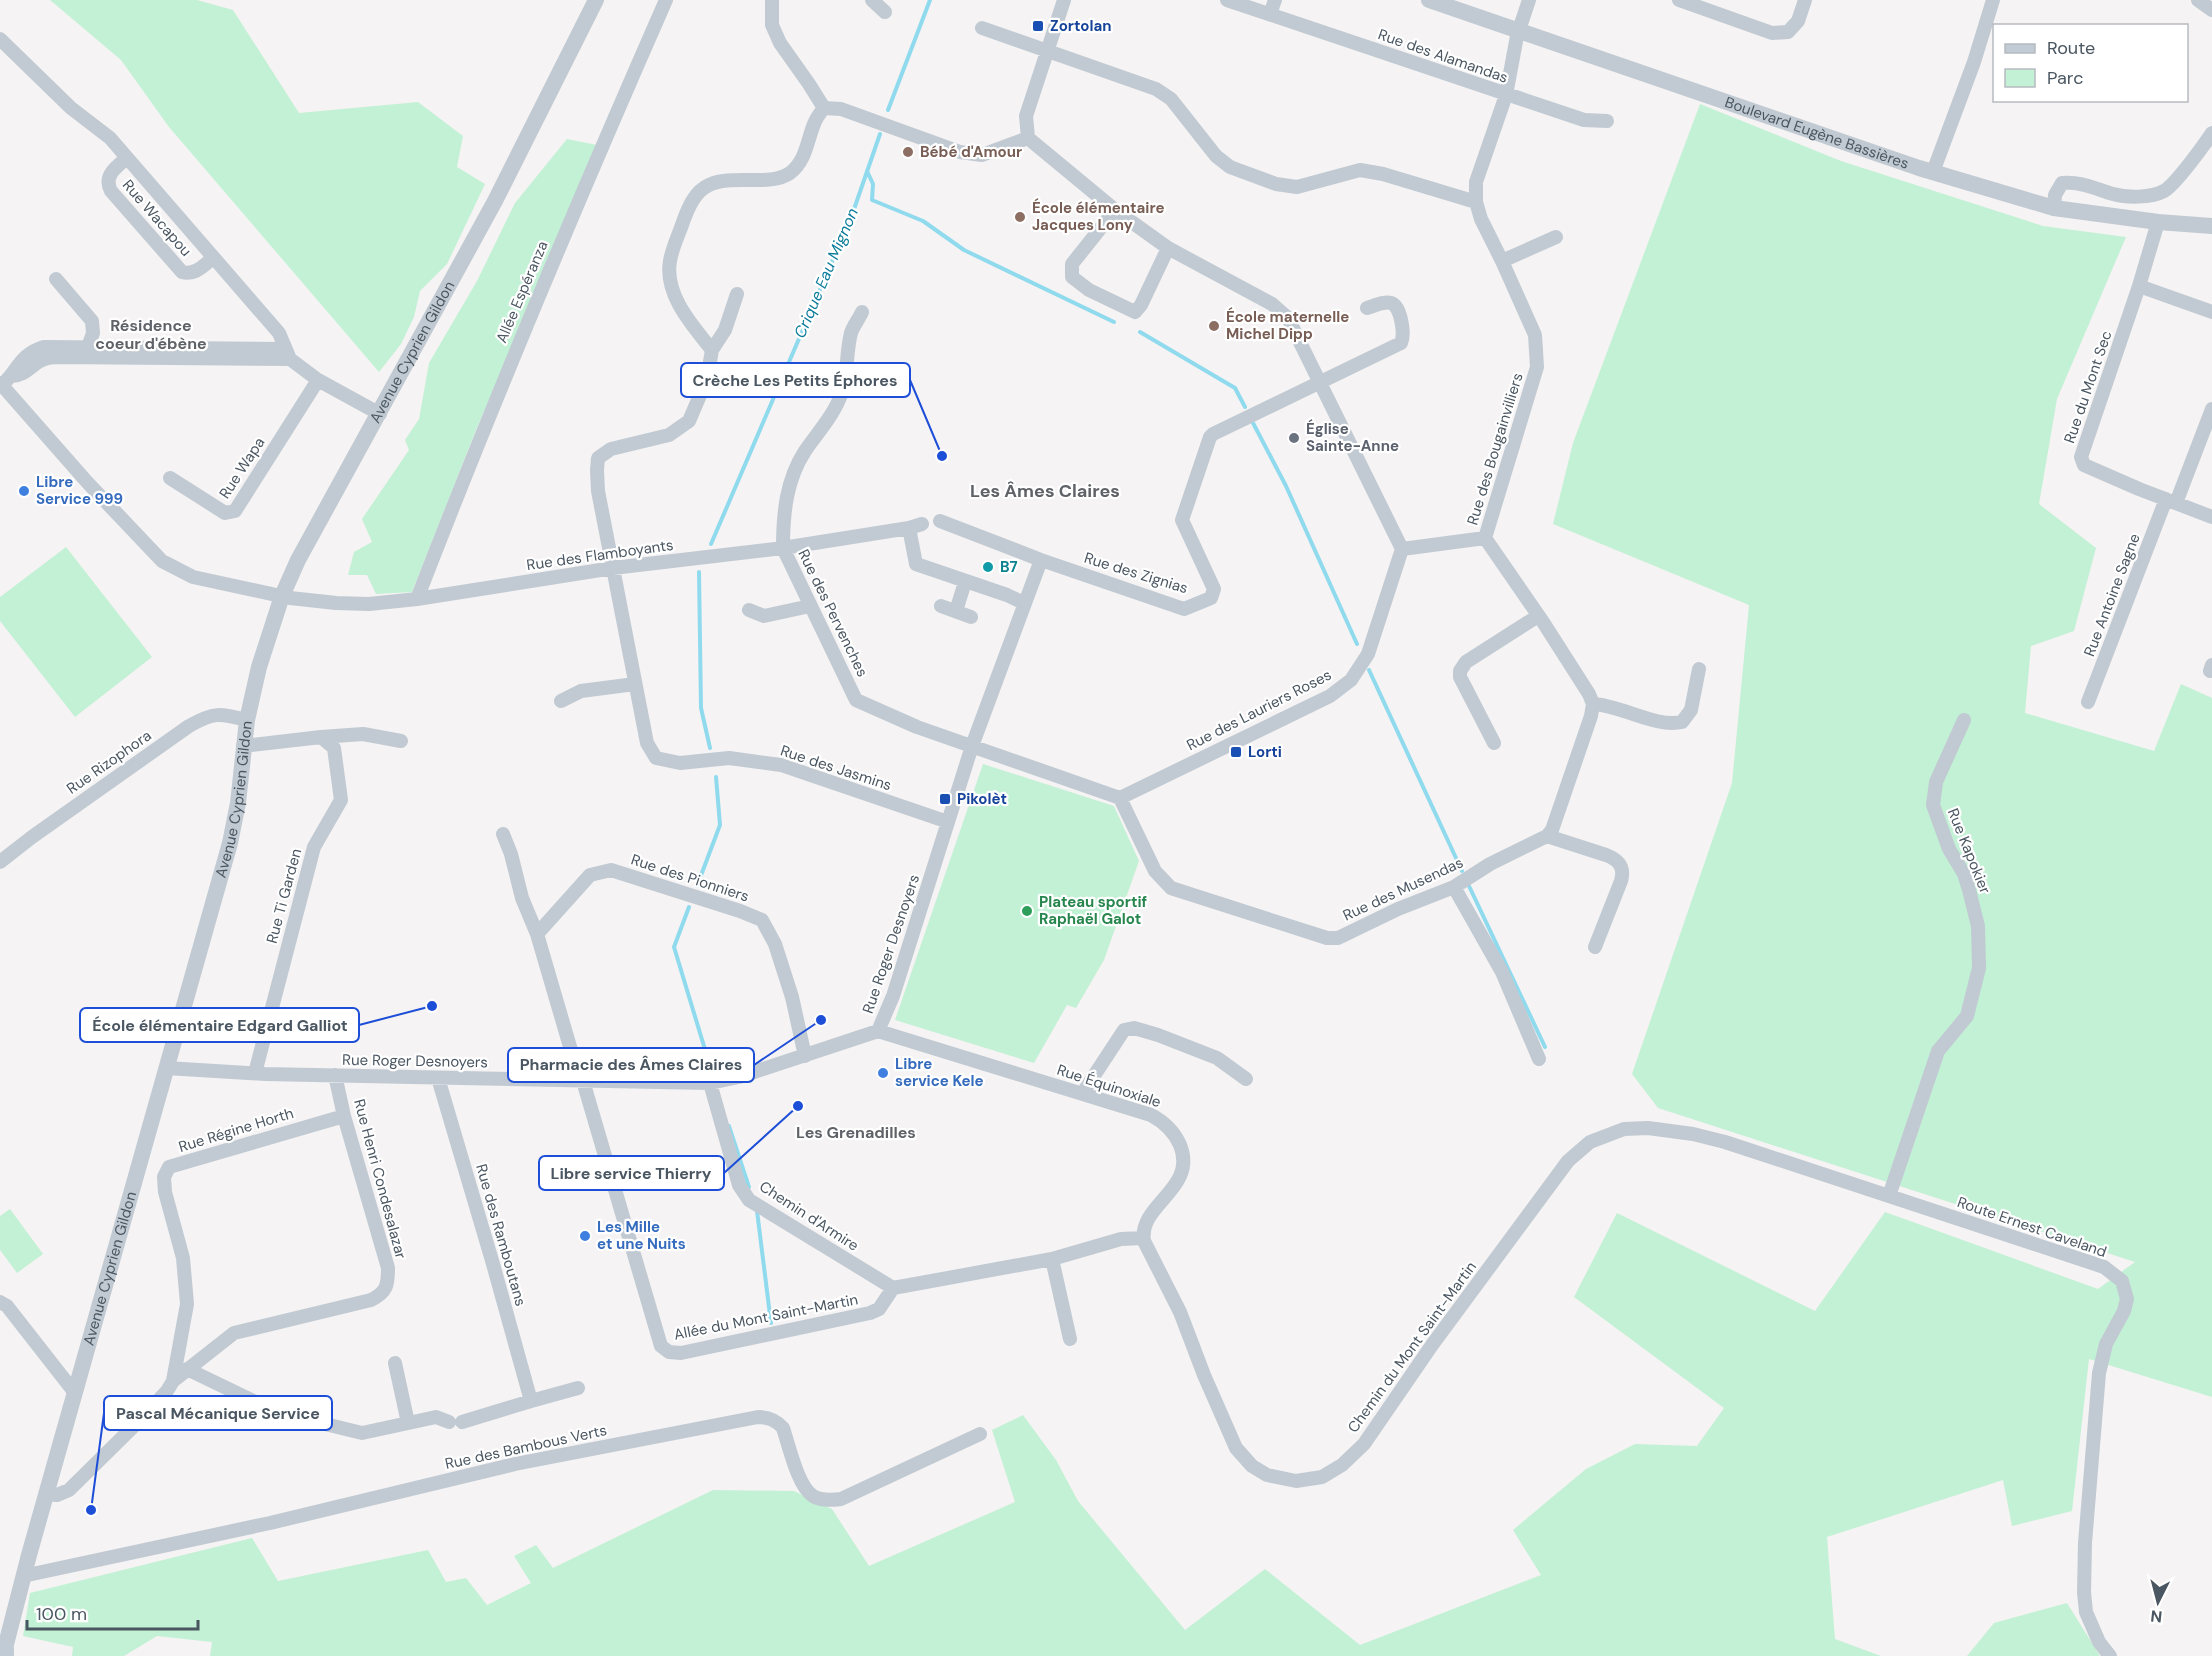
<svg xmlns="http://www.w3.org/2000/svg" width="2212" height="1656" viewBox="0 0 2212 1656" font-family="'DM Sans',sans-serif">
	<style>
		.green { fill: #c3f1d5 }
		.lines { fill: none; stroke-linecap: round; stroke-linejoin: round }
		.stream { stroke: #90daee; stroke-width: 4 }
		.minor { stroke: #c1cad2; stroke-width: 14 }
		.tertiary { stroke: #c1cad2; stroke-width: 16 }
		.secondary { stroke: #c1cbd6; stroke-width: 18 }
		.transit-dot { fill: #1a4fb4; stroke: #fff; stroke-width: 2 }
		.education-dot { fill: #8d6e63; stroke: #fff; stroke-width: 2 }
		.worship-dot { fill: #6b7280; stroke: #fff; stroke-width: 2 }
		.shop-dot { fill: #3f7fe0; stroke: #fff; stroke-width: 2 }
		.culture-dot { fill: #0f9aa8; stroke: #fff; stroke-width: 2 }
		.leisure-dot { fill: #2e9e5b; stroke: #fff; stroke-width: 2 }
		.labels { text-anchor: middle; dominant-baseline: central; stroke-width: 4.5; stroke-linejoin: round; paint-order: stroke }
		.transit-label { font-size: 15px; font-weight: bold; fill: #164399; stroke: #fff; text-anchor: start }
		.street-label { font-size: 15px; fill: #4a5661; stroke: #fff }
		.education-label { font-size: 15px; font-weight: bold; fill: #785e54; stroke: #fff; text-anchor: start }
		.worship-label { font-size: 15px; font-weight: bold; fill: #5b616d; stroke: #fff; text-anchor: start }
		.shop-label { font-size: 15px; font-weight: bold; fill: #366cbe; stroke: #fff; text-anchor: start }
		.culture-label { font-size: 15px; font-weight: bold; fill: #0d838f; stroke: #fff; text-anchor: start }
		.leisure-label { font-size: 15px; font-weight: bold; fill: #27864d; stroke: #fff; text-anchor: start }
		.water-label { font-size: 16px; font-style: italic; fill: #0c7c9b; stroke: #fff }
		.neighbourhood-label { font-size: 16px; font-weight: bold; fill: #5f6368; stroke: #fff }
		.quarter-label { font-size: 18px; font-weight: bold; fill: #5f6368; stroke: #fff }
		.leader { fill: none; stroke: #1d4ed8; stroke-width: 2 }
		.callout-dot { fill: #1d4ed8; stroke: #fff; stroke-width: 2 }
		.callout { fill: #fff; stroke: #1d4ed8; stroke-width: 2 }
		.callout-label { font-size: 16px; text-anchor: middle; font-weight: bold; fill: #4a5661 }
	</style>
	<rect width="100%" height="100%" fill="#f5f3f3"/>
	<path class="green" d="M50,0h147l36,10 66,103 119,-11 45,34 -6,31 28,17 -38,80 -27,27 -6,26 -13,27 -22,28 -210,-245 -48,-67z
		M1700,104l141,57 202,65 83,11 -69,162 -18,105 57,44 -22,83 -43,15 -6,67 129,38 27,-67 31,14v699l-123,-38 -17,152 -60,15 -9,-46 -176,57 8,102 46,17h-1671l2,-14 -55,-6 -33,20h-52l1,-9 -50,-11 7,-43 222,-55 26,43 150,-31 18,32 20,-4 21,27 44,-22 -17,-27 22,-11 17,23 160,-78 81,1 38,18 37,57 146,-64 -23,-72 31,-15 33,45 22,41 107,129 80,-61 95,76 181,-70 -28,-45 73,-61 49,-25 62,2 27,-38 -150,-111 43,-84 198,98 70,-99 213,77 37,-27 -477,-154 -26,-34 100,-291 17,-178 -196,-81 20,-81z
		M567,139l30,6 -121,285 -64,162 -36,2 -9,-19h-19l6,-23 18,-10 -10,-23 47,-69 -4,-10 14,-21 10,-56 48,-82 38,-78z
		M66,547l86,110 -77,60 -75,-96v-24z
		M983,764l131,42 25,55 -35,99 -28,48 -9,-3 -33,58 -139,-43z
		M10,1209l33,45 -26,19 -17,-23v-34z
		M2067,1603l33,53h-133l27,-33z"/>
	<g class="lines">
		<path class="stream" d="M888,110l42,-110
			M867,171l6,13 -1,16 51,21 41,29 150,72
			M1140,332l95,56 10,19
			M1252,421l34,65 71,158
			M711,544l141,-329 28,-81
			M699,572l2,136 9,40
			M1369,670l93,201
			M697,886l23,-61 -4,-48
			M1469,886l76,161
			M689,907l-15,40 39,129
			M729,1126l20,61
			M757,1211l14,112"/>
		<path class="minor" d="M772,0v25l8,18 29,41 15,24
			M872,0l13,12
			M1064,0l-38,116 2,22 87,72 53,38 104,56 16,14 114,231 -34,105 -17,26 -21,16 -210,102
			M1227,0l357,120 23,1
			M1679,0l93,33 16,-1 10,-11 7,-21
			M2198,0l14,10
			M1270,14l5,-14
			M982,28l174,61 15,10 45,57 14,11 46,17 21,3 63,-17 23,4 93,28
			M0,39l71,69 39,30 169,195 11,26 28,21 62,34
			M127,158c-11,9 -24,18 -16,33l71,81c13,4 22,-7 31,-14
			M1933,172l41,-110 19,-62
			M2054,208l1,-13 7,-12c18,-2 34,6 51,11 14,4 38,4 51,-3 12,-7 40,-46 48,-58
			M1115,210l-43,54v13l17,13 46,22 6,-7 27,-57
			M2158,222l-19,64 -58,171 3,8 55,24 73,28
			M1502,261l54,-24
			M56,279l36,42 1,12 -5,14
			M2139,286l73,26
			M862,312c-3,7 -9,14 -11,21 -5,19 -3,40 -9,59 -7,22 -24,40 -37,59 -19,29 -22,63 -22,97l73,152 61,27 203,71
			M712,350l13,-20 12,-36
			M12,376c19,-1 20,-18 44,-19l234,2
			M0,383l87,99 75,79 31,16 97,21 46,5 33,1 48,-5 196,-31 170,-20 126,-20 13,-4
			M0,387c18,-15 18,-32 44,-40l240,2
			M170,478l55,35 10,-2 83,-131
			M2176,503l36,-94
			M940,521l101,39 143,49 27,-11 3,-9 -32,-69 28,-83 3,-3 188,-91c4,-9 0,-37 -10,-40 -7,-2 -17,3 -24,5
			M909,528l7,36 91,31 17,8
			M1485,538l52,-171 -2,-32 -33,-74 -21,-42 -5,-17v-20l30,-87 11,-59 12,-36
			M1402,549l83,-11
			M417,599c78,-202 162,-401 249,-599
			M941,606l30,11
			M749,610l15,6 46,-10
			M956,611l9,-29
			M2210,671l2,-6
			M561,701l20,-10 54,-7
			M2088,702l78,-203
			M1593,704c28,1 62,24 89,18l9,-12 8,-41
			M1494,743l-34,-66v-6l6,-9 72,-46
			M243,746l78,-9 42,-3 38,7
			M1120,798l35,73 16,17 156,50h11l60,-29 56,-22 36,-23 57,-28 5,-6 39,-114 2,-12 -4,-10 -46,-72 -58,-84
			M948,822l-167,-57 -52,-7 -49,5 -24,-5 -9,-15 -49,-252 -1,-21 1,-12 13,-9 58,-14 20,-14 18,-42 5,-29c-19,-24 -48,-55 -42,-89 2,-13 9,-27 13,-39 5,-14 12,-31 26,-37 23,-11 61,2 81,-12 16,-12 17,-32 24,-49 2,-6 6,-11 10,-16l17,1 119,43 22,3 46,-17
			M503,834l8,20 11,44 15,36 41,140 5,7 78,265 8,6 12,1 189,-40 9,-4 14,-21
			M1547,836l59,19c13,5 19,12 15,26l-26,66
			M0,862l32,-25 157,-111c25,-14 30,-13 58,-6
			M1454,887l48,85 37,87
			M537,934l53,-59 21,-5 129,41 22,9 13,24 17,53 13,59
			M878,1031l273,84c13,7 23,16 29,30 18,44 -42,59 -36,96l36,71 24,63 32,73 16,18 15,9 29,6 26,-4 20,-12 22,-21 68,-99 136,-184 22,-19 34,-13 24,-1 45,6 32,8 379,125 18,14 5,18 -3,12 -18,33 -7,29 -14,170 -1,49 2,20 13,30 11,14
			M166,1068l99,6 445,9 29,-6 139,-46 15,-35 79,-250 69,-186
			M255,1073l59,-226 27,-47 -7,-52 -13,-11
			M438,1078l55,186 38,137 -69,21
			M710,1083l29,102 10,15 144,88
			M1082,1094l42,-64 10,-2 24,7 59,23 29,21
			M1889,1196l49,-145 29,-35 12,-48 -1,-42 -9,-36 -5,-16 -15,-25 -16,-44 3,-23 28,-62
			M1052,1259l18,80
			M893,1288l159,-29 69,-20 22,-1
			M0,1302l7,4 68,87
			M395,1363l13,60
			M187,1369l89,43 86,21 74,-16 13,5
			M173,1381l61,-48 137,-33c16,-8 17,-15 17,-32l-44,-152 -9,-41
			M531,1401l47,-13
			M47,1494l10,1 12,-5 71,-70 27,-29 6,-10 14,-77 -4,-46 -18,-66 -1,-15 5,-10 175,-51
			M23,1576l247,-53 245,-59 243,-47c11,0 18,3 25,11 6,18 15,59 30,68 8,5 19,4 28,3l139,-65"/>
		<g class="tertiary">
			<path id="s1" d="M1429,0l490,168 135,40 104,14 54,4"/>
			<path id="s2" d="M3,1656l26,-101 201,-712 8,-40 9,-83 12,-53 23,-71 16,-36 197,-359 101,-201"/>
		</g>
		<path class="secondary" d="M5,1656v-6"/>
	</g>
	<g class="transit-dot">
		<rect x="1032" y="20" width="12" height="12" rx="3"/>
		<rect x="1230" y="746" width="12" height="12" rx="3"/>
		<rect x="939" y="793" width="12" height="12" rx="3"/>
	</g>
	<g class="education-dot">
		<circle cx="908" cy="152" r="6"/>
		<circle cx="1020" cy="217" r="6"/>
		<circle cx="1214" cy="326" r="6"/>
	</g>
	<circle class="worship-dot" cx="1294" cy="438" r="6"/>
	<g class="shop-dot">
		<circle cx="24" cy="491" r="6"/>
		<circle cx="883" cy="1073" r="6"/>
		<circle cx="585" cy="1236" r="6"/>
	</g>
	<circle class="culture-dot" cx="988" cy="567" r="6"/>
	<circle class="leisure-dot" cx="1027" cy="911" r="6"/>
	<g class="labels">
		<g class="transit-label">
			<text x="1050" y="26">Zortolan</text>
			<text x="1248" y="752">Lorti</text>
			<text x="957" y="799">Pikolèt</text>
		</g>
		<g class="street-label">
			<text transform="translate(1443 56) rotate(19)">Rue des Alamandas</text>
			<text stroke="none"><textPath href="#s1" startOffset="410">Boulevard Eugène Bassières</textPath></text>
			<text transform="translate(157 218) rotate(49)">Rue Wacapou</text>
			<text transform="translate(522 292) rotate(-67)">Allée Espéranza</text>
			<text stroke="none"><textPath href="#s2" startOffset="1374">Avenue Cyprien Gildon</textPath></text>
			<text transform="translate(2088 387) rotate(-71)">Rue du Mont Sec</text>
			<text transform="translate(1495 449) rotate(-73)">Rue des Bougainvilliers</text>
			<text transform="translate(242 468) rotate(-57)">Rue Wapa</text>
			<text transform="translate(600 555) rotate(-8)">Rue des Flamboyants</text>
			<text transform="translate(1136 573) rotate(17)">Rue des Zignias</text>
			<text transform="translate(2112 595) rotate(-69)">Rue Antoine Sagne</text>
			<text transform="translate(833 613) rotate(64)">Rue des Pervenches</text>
			<text transform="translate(1259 710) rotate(-27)">Rue des Lauriers Roses</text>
			<text transform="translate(109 762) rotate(-35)">Rue Rizophora</text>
			<text transform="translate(836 768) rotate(18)">Rue des Jasmins</text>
			<text stroke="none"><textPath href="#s2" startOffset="888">Avenue Cyprien Gildon</textPath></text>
			<text transform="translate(1969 851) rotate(68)">Rue Kapokier</text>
			<text transform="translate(690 878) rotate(18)">Rue des Pionniers</text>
			<text transform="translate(1403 889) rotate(-25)">Rue des Musendas</text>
			<text transform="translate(284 896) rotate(-75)">Rue Ti Garden</text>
			<text transform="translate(891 944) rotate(-71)">Rue Roger Desnoyers</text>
			<text transform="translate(415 1061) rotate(1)">Rue Roger Desnoyers</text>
			<text transform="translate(1109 1086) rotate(18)">Rue Équinoxiale</text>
			<text transform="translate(236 1130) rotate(-17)">Rue Régine Horth</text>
			<text transform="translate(380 1179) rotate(75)">Rue Henri Condesalazar</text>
			<text transform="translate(809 1216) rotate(33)">Chemin d'Armire</text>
			<text transform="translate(2032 1227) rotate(19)">Route Ernest Caveland</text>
			<text transform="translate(501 1235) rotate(74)">Rue des Ramboutans</text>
			<text stroke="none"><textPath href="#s2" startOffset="402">Avenue Cyprien Gildon</textPath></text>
			<text transform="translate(766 1317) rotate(-11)">Allée du Mont Saint-Martin</text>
			<text transform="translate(1412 1347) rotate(-54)">Chemin du Mont Saint-Martin</text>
			<text transform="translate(526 1447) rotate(-12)">Rue des Bambous Verts</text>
		</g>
		<g class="education-label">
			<text x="920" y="152">Bébé d'Amour</text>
			<text x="1032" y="208">École élémentaire<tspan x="1032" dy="17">Jacques Lony</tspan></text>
			<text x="1226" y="317">École maternelle<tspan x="1226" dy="17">Michel Dipp</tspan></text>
		</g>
		<g class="worship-label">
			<text x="1306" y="429">Église<tspan x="1306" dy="17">Sainte-Anne</tspan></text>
		</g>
		<g class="shop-label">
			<text x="36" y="482">Libre<tspan x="36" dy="17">Service 999</tspan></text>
			<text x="895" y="1064">Libre<tspan x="895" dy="17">service Kele</tspan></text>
			<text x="597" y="1227">Les Mille<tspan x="597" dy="17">et une Nuits</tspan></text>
		</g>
		<g class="culture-label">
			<text x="1000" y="567">B7</text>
		</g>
		<g class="leisure-label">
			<text x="1039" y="902">Plateau sportif<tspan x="1039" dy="17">Raphaël Galot</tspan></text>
		</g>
		<g class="water-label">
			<text transform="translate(826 273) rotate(-67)">Crique Eau Mignon</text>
		</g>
		<g class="neighbourhood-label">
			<text x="151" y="325">Résidence<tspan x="151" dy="18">coeur d'ébène</tspan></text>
			<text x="856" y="1132">Les Grenadilles</text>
		</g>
		<g class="quarter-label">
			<text x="1045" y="491">Les Âmes Claires</text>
		</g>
	</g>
	<path class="leader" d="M942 456L910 380M432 1006L359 1025M821 1020L754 1065M798 1106L724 1173M91 1510L104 1413"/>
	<g class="callout-dot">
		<circle cx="942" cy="456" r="6"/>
		<circle cx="432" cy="1006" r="6"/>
		<circle cx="821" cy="1020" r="6"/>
		<circle cx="798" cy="1106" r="6"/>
		<circle cx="91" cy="1510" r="6"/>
	</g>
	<g class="callout">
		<rect x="681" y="363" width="229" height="34" rx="6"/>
		<rect x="80" y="1008" width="279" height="34" rx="6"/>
		<rect x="508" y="1048" width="246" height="34" rx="6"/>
		<rect x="539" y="1156" width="185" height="34" rx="6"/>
		<rect x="104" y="1396" width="228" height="34" rx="6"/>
	</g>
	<g class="callout-label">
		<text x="795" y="386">Crèche Les Petits Éphores</text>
		<text x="220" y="1031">École élémentaire Edgard Galliot</text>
		<text x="631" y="1070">Pharmacie des Âmes Claires</text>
		<text x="631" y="1179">Libre service Thierry</text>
		<text x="218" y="1419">Pascal Mécanique Service</text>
	</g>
	<rect x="1993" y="24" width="195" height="78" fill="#ffffff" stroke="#b7bbc0" stroke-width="1.5"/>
	<rect x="2005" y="44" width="30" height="9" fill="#c1cbd6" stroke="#b7bbc0" stroke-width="1.5"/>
	<text x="2047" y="54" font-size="18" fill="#4a5661">Route</text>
	<rect x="2005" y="69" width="30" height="18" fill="#c3f1d5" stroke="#b7bbc0" stroke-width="1.5"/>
	<text x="2047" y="84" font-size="18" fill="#4a5661">Parc</text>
	<g transform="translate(2158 1602) rotate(186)" stroke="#ffffff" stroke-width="4.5" paint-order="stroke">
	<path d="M0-4.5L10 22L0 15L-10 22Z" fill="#4a5661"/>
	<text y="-9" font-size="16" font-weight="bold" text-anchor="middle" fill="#4a5661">N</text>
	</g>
	<path d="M27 1620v9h171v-9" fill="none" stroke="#4a5661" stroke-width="3"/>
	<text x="36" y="1620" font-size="18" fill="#4a5661" stroke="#ffffff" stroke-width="4.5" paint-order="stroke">100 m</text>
</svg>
